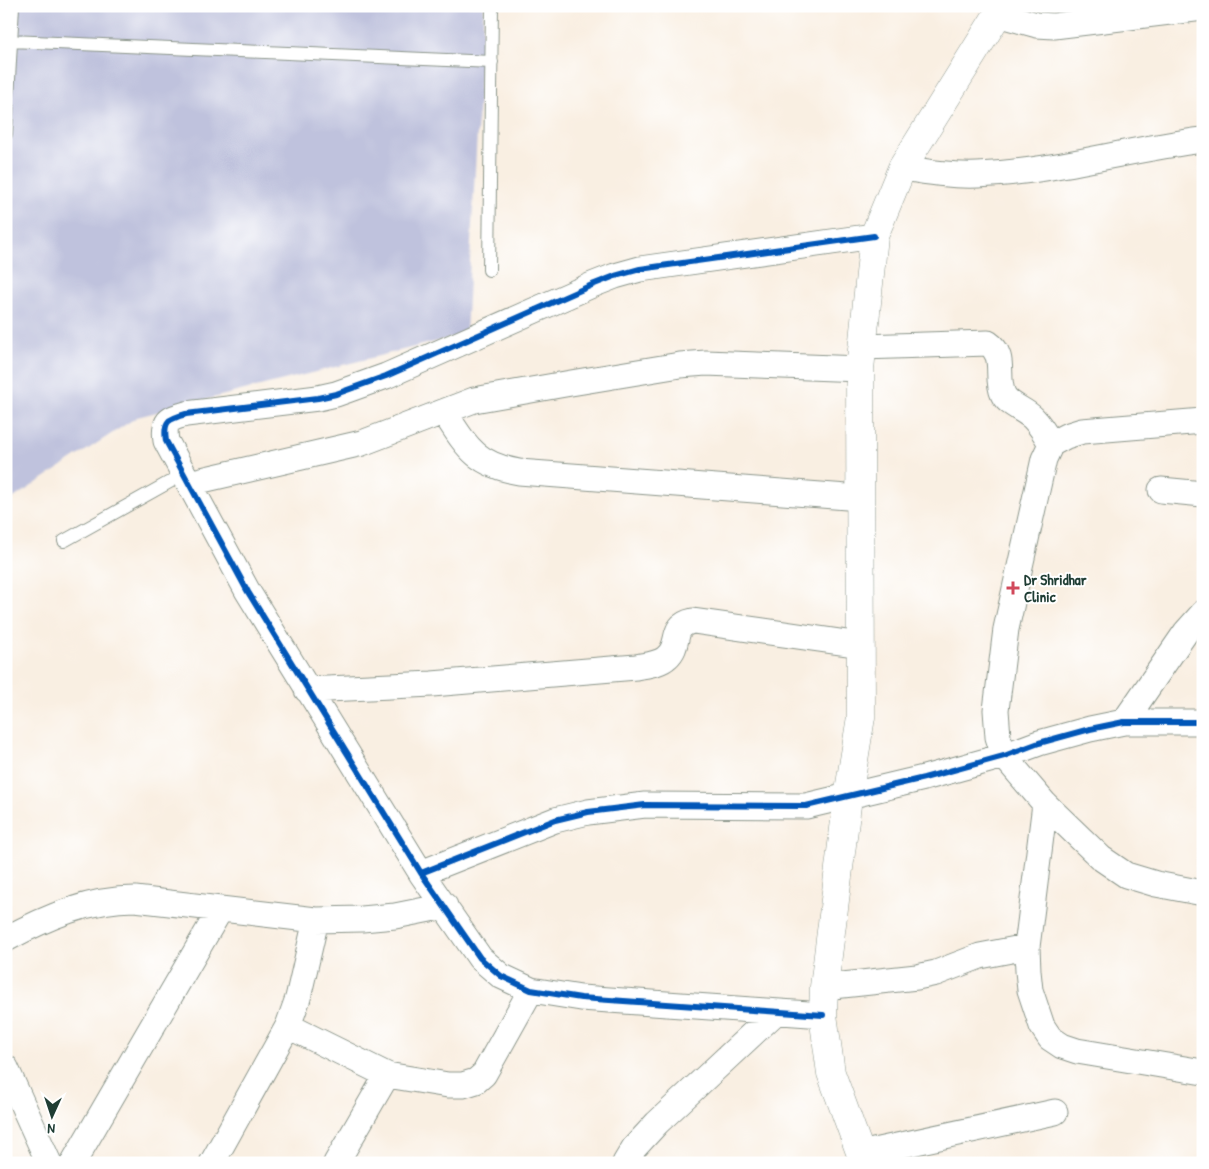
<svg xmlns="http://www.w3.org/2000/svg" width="1209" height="1169" viewBox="0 0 1209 1169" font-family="'Patrick Hand',sans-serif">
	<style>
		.industrial { fill: #bfc2dd }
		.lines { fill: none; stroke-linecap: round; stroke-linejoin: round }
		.lane-casing { stroke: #8c968b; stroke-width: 14 }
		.street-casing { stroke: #8c968b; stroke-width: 27 }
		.secondary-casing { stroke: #8c968b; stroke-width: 29 }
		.lane { stroke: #fff; stroke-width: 12 }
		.street { stroke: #fff; stroke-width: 25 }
		.secondary { stroke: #fff; stroke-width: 28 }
		.cycleway-casing { stroke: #fff; stroke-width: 9 }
		.cycleway { stroke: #0057b8; stroke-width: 6 }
		.poi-dot { fill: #d1495b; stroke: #fff; stroke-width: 2 }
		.labels { text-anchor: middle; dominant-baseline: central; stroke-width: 4; stroke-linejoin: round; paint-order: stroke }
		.poi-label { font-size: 15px; font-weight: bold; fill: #1f3d34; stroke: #fff; text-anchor: start }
	</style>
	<rect width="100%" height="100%" fill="#fff"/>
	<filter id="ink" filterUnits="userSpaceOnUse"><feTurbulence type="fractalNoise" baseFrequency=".02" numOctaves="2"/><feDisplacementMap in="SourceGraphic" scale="10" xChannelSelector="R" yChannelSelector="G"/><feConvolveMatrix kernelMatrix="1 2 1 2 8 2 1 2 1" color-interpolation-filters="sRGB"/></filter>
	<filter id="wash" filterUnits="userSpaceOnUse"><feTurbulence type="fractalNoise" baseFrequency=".0096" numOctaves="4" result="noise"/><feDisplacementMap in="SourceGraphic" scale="20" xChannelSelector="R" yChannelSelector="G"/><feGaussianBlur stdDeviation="1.12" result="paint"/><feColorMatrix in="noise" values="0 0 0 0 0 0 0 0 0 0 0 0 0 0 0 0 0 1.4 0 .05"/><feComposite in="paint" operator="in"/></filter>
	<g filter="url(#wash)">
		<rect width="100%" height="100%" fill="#f9efe2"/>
		<path class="industrial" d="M6,6h478l-18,328 -329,83 -131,86z"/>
	</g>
	<g filter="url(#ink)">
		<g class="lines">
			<g class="lane-casing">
				<path id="lane" d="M11,41l481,21
					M6,134l7,-128
					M489,270l3,-264
					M64,541l120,-67"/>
			</g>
			<g class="street-casing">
				<path id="street" d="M997,14l40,11 17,1 149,-18
					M902,168c25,4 50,8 76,7 76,-3 149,-26 225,-35
					M862,347l126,-4c19,13 7,33 15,51 5,11 21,15 30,24 7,7 13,17 18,26
					M444,412c23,35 31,52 75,60l341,26
					M1203,421l-121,10 -16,5 -15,8 -7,15 -38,170 -10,81 2,27 6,19 41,48 56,54 25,17 30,9 47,9
					M189,483l173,-40 112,-43 97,-17 109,-18 26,-2 154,6
					M1161,490l42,4
					M307,690l125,-6 204,-17c10,-2 24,-3 31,-10 15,-13 2,-31 26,-36l168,24
					M1124,722l62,-90 17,-19
					M1045,804l-18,143 1,24 2,19 12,36 8,12 12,8 15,5 126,21
					M421,873l134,-53 33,-8 57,-7 161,1 118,-28 80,-22 35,-13 51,-14 34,-7h79
					M6,939c41,-22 83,-40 129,-40l181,21 46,-1 33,-3 50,-10
					M824,987l93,-10 19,-4 44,-17 47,-9
					M823,1015l-242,-17 -50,-8 -30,-14 -21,-18 -59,-85 -173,-281 -82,-151c-3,-20 2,-22 20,-27l132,-16 18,-4 50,-18 206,-91 23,-9 25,-7 234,-33
					M288,1026l99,49 61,10h15l13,-4 8,-7 47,-84
					M6,1068l43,95
					M860,1154l195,-42
					M73,1163l147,-253
					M212,1163l76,-137 10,-28 18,-78
					M336,1163l51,-88
					M625,1163l9,-15 23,-25 119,-111"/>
			</g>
			<g class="secondary-casing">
				<path id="secondary" d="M864,1163l-33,-90 -8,-58 1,-28 24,-190 13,-80 -1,-348 14,-133 28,-68 101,-162"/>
			</g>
			<use href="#lane" class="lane"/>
			<use href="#street" class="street"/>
			<use href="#secondary" class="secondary"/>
			<g class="cycleway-casing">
				<path id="cycleway" d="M421,873l134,-53 33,-8 57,-7 161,1 118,-28 80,-22 35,-13 51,-14 34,-7h79
					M823,1015l-242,-17 -50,-8 -30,-14 -21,-18 -59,-85 -173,-281 -82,-151c-3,-20 2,-22 20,-27l132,-16 18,-4 50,-18 206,-91 23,-9 25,-7 234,-33"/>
			</g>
			<use href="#cycleway" class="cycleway"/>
		</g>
	</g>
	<path class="poi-dot" d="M1010.5 580.5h5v5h5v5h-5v5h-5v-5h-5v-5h5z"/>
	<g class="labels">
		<g class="poi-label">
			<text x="1024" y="579">Dr Shridhar<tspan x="1024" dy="17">Clinic</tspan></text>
		</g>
	</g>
	<rect width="1209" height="1169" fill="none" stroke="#fff" stroke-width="25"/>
	<g transform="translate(52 1116) rotate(183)" stroke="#ffffff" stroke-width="4" paint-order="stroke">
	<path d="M0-4L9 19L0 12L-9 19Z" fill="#1f3d34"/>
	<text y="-8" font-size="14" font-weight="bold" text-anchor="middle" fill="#1f3d34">N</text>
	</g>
</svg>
